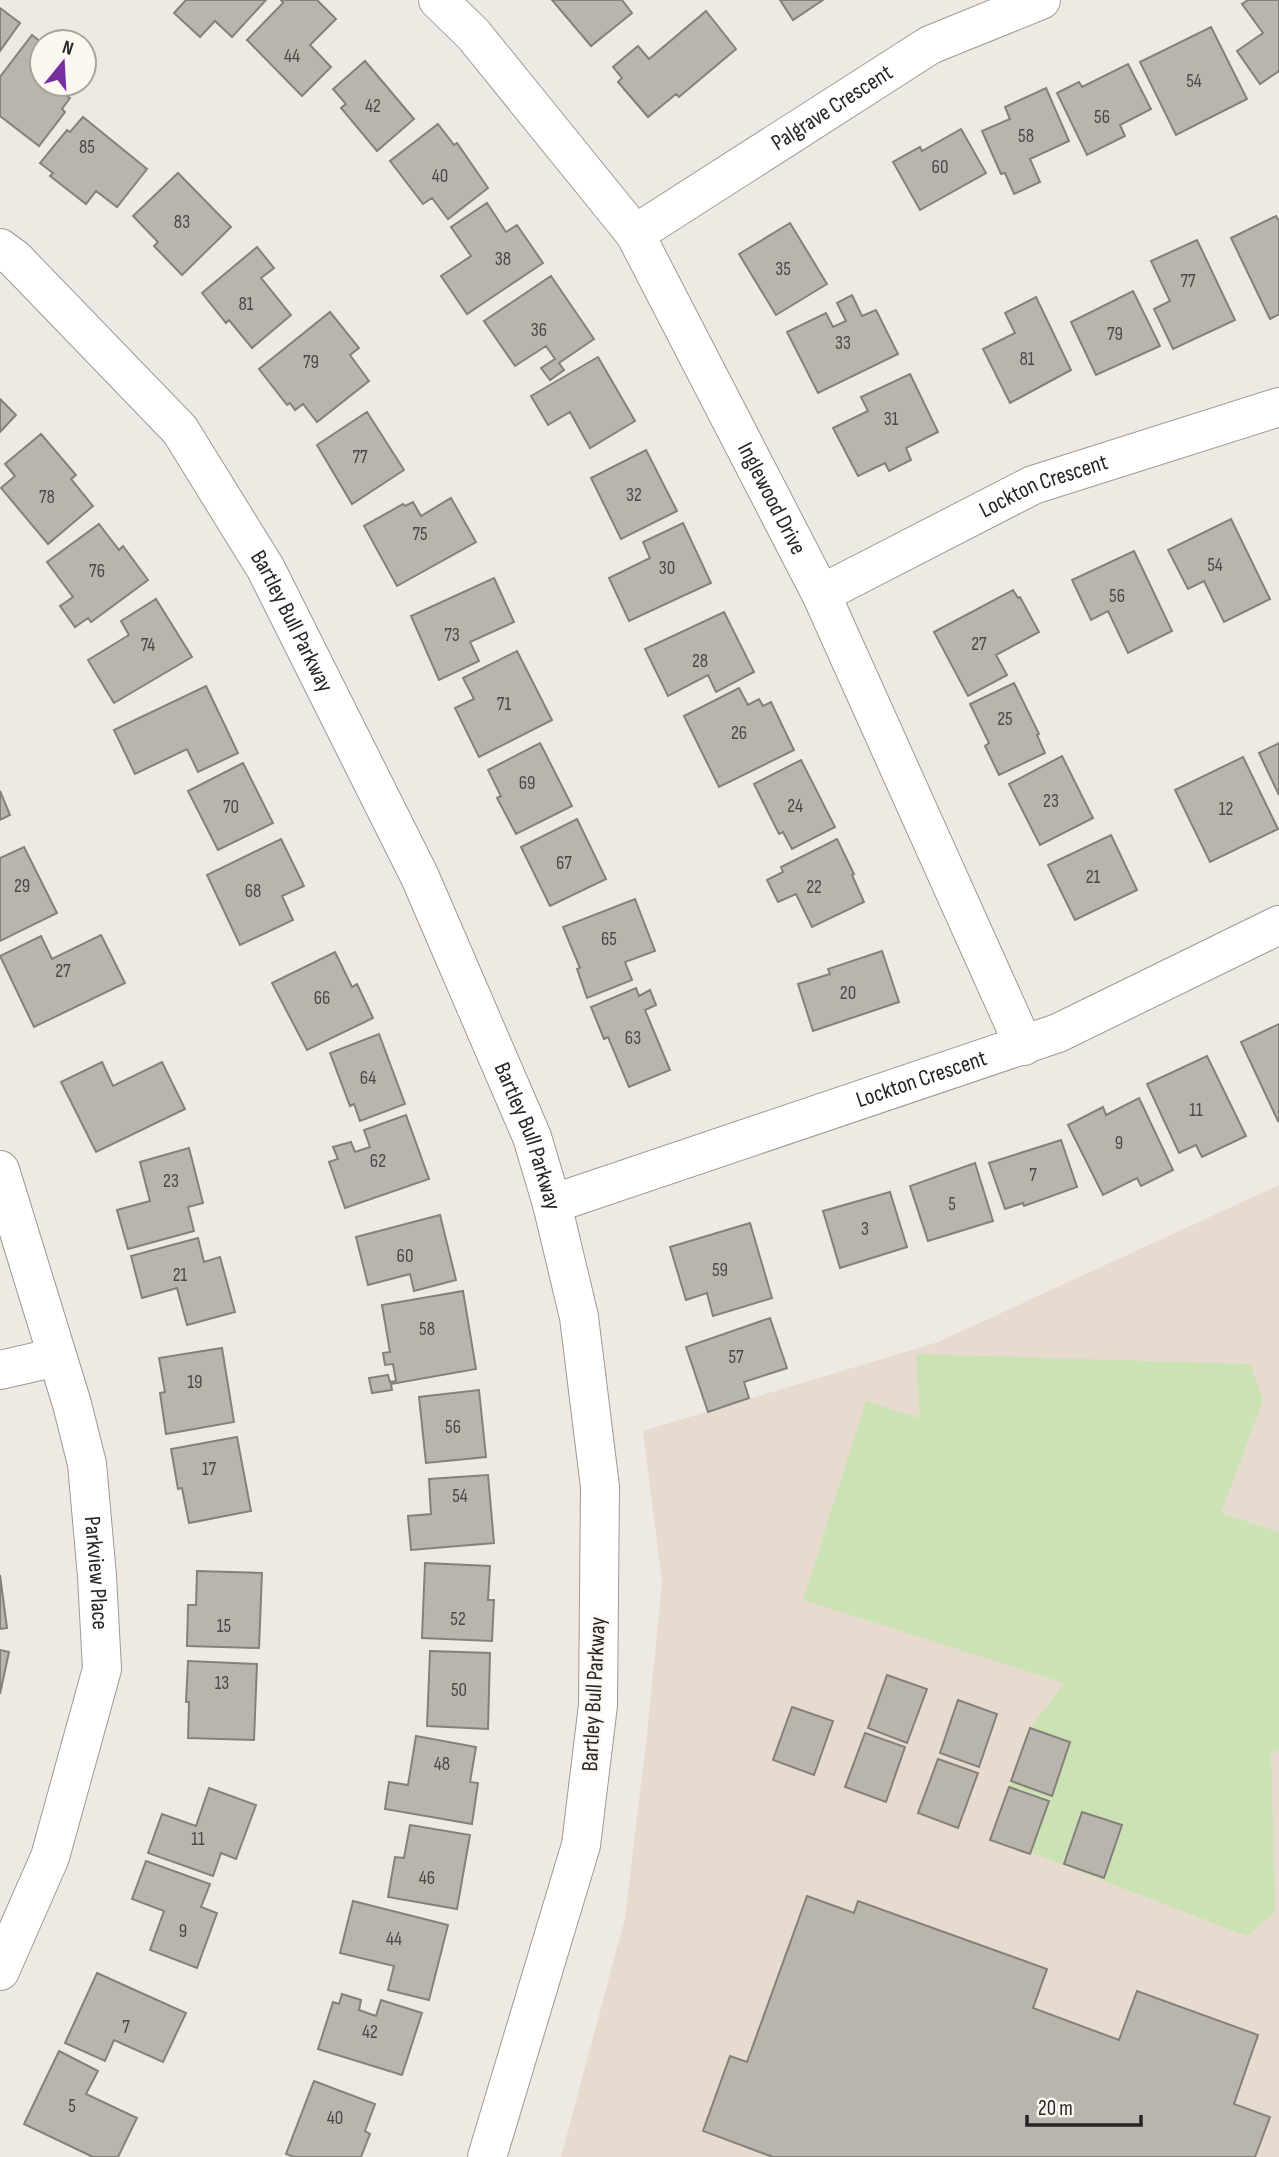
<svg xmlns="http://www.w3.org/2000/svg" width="1279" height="2157" viewBox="0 0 1279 2157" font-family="'Sofia Sans Condensed',sans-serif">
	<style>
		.built { fill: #e7dbd0 }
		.green { fill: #cbe2b4 }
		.building { fill: #b9b4ae; stroke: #86807b; stroke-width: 2 }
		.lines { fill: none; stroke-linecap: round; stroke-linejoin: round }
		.minor-casing { stroke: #9f9994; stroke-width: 40 }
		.minor { stroke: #fff; stroke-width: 38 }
		.labels { text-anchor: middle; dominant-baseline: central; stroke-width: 5; stroke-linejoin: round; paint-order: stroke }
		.number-label { font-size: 19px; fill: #4c4845 }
		.street-label { font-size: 23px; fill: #272422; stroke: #fdf7f1 }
	</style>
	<rect width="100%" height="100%" fill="#efe9e4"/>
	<path class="built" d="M1279,1185v972h-718l64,-239 22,-184 15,-152 -19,-151 295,-89z"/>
	<path class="green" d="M916,1354l334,10 13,36 -42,113 58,19v220l-8,-2 4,162 -28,24 -239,-92v-56l18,-54 38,-51 -261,-83 63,-199 54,17z"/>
	<path class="building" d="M186,0h80l-34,37 -17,-16 -15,16 -26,-24z
		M281,0h36l19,19 -26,26 21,22 -29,29 -55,-56 36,-37z
		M552,0h70l10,13 -41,33z
		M780,0h43l-30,20z
		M1248,0h31v71l-19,13 -23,-33 26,-18 -21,-29z
		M0,8l20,15 -20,28z
		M706,11l30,38 -57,48 -3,-3 -28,23 -30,-35 4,-4 -9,-11 25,-21 11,13z
		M1211,27l36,72 -71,36 -36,-73z
		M32,35l10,8v41h19l-4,5 13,9 -8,11 3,3 -26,34 -39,-30v-39z
		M365,61l49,58 -37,32 -36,-43 5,-4 -13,-15z
		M1128,64l23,45 -31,16 5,11 -38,19 -30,-62 22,-11 3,5z
		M1046,88l23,53 -39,18 10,23 -26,12 -9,-21 -4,1 -19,-43 28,-12 -5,-12z
		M83,117l64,52 -30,38 -21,-16 -10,13 -36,-28 3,-3 -13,-10 27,-33 3,2z
		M438,124l16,21 3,-2 31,45 -40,31 -16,-21 -9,6 -33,-43z
		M961,129l25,44 -66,37 -27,-48 27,-15 2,4z
		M178,173l53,54 -49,48 -28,-29 4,-4 -25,-26z
		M487,203l19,29 11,-7 26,38 -76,51 -26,-38 30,-20 -20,-29z
		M1276,216l3,5v93l-9,5 -39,-81z
		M790,223l37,61 -51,31 -37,-61z
		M1197,240l38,80 -62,29 -19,-40 16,-8 -19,-40z
		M257,247l17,21 -13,10 30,37 -39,33 -23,-28 -3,3 -24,-30z
		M551,276l43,63 -35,24 5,7 -14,10 -9,-12 14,-9 -9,-13 -31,20 -31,-45z
		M1133,291l27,55 -64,29 -25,-53z
		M852,295l10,21 14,-6 22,44 -80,39 -31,-61 39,-19 7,14 13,-6 -9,-18z
		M1036,297l35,73 -61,33 -27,-54 32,-16 -10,-20z
		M330,312l29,36 -9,7 19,26 -52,41 -14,-18 -8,6 -5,-7 -3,2 -28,-36z
		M598,357l37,64 -45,27 -20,-36 -22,13 -17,-29z
		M910,374l28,58 -32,16 5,12 -22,11 -4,-8 -27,13 -25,-48 35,-17 -7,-14z
		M0,399l16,16 -16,17z
		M367,412l37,58 -52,34 -35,-59z
		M41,434l35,41 -5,4 22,27 -45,38 -47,-56 14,-12 -10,-12z
		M646,450l31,61 -56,28 -30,-61z
		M451,498l25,44 -79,44 -33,-60 39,-22 2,2 8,-4 8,14z
		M1231,519l39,80 -46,23 -20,-41 -16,8 -20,-39z
		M683,523l28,60 -82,38 -20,-43 41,-20 -7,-16z
		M99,524l20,26 4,-4 25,34 -57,42 -3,-4 -13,9 -15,-21 13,-9 -26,-35z
		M1134,551l38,80 -44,22 -20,-42 -17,9 -19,-40z
		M494,578l20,44 -44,20 9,19 -40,19 -28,-64z
		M1013,590l5,8 2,-1 19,35 -43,23 11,20 -39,21 -34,-64z
		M156,599l36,58 -78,46 -26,-43 41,-25 -8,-14z
		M724,612l30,60 -38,20 -8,-17 -40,21 -23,-47z
		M517,651l35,69 -73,37 -24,-49 19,-9 -11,-21z
		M1014,683l25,51 -2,1 8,18 -46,22 -14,-29 4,-3 -19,-39z
		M206,686l32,67 -40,19 -11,-23 -52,25 -21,-44z
		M739,688l9,17 11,-6 4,7 8,-4 23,48 -75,37 -35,-71z
		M540,743l32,63 -56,28 -19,-36 4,-2 -13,-26z
		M1279,743v52l-20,-42z
		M1062,756l31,62 -53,27 -31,-61z
		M1243,757l35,72 -68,33 -35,-72z
		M801,760l34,67 -43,22 -9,-17 -4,2 -25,-50z
		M243,763l30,60 -55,27 -30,-59z
		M0,791l10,24 -10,5z
		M577,819l29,60 -56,27 -29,-59z
		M1111,835l26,55 -62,30 -27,-55z
		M281,839l23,47 -22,10 11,24 -53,25 -33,-70z
		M837,839l17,35 -2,1 12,27 -52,25 -16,-33 -18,8 -11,-22 16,-8 -2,-5z
		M24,847l33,66 -57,28v-83z
		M635,899l20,52 -30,11 7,18 -45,18 -10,-29 3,-1 -17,-41z
		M101,935l24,48 -91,44 -34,-71 41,-20 11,23z
		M882,951l17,51 -86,29 -15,-47 32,-10 -2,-5z
		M335,952l17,35 5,-3 16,34 -66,32 -35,-67z
		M636,988l3,8 11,-6 6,15 -11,5 25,60 -41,17 -21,-50 -4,2 -13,-32z
		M1279,1024v96l-1,1 -37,-79z
		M379,1034l26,70 -45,17 -6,-17 -4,2 -20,-53z
		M1207,1056l39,80 -44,21 -6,-12 -17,8 -32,-69z
		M102,1062l11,24 49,-24 23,47 -89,43 -35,-70z
		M1139,1098l34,72 -32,16 -4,-8 -34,17 -35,-70 35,-18 3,8z
		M406,1115l23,64 -84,29 -16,-46 9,-3 -5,-12 18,-5 4,10 15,-5 -6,-17z
		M1061,1140l16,47 -53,19 -1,-3 -18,6 -16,-46z
		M189,1148l14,55 -15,4 6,24 -66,18 -11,-39 33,-9 -10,-39z
		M975,1163l18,58 -65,20 -18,-55z
		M890,1192l17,55 -67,21 -17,-57z
		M440,1215l16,65 -42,11 -4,-17 -42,11 -12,-48z
		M750,1223l22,75 -59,18 -6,-23 -21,7 -16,-53z
		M198,1238l6,24 16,-5 15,55 -48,13 -10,-37 -35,10 -11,-42z
		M463,1291l13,78 -85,15 1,6 -20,3 -3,-15 19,-3 2,7 6,-1 -3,-17 -8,1 -2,-12 7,-1 -8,-47z
		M770,1318l17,50 -43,14 5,16 -41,14 -22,-65z
		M222,1348l12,74 -68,12 -6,-41 5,-1 -6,-34z
		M479,1390l7,67 -60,6 -7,-66z
		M237,1437l14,74 -62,12 -7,-35 -4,1 -7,-40z
		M488,1475l6,68 -83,7 -3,-34 23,-2 -2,-35z
		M425,1563l65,3 -2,34h6l-2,41 -70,-3z
		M197,1571l65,2 -3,75 -72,-2 1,-41h8z
		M0,1575l7,53 -7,1z
		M0,1650l9,2 -9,42z
		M430,1651l60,2 -2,76 -61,-3z
		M188,1661l69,3 -3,76 -66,-2 1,-36h-3z
		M887,1675l40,14 -20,54 -39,-15z
		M958,1700l39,14 -18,53 -39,-14z
		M792,1707l41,14 -19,54 -41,-15z
		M1030,1728l40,14 -18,54 -41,-15z
		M865,1733l40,14 -19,55 -41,-15z
		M416,1736l60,11 -6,35 8,1 -6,41 -87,-15 4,-27 19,3z
		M938,1759l40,14 -20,55 -40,-15z
		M1009,1787l40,14 -19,53 -40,-14z
		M209,1788l47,17 -20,54 -15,-6 -8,23 -65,-23 14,-39 34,12z
		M1082,1812l40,13 -18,53 -40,-14z
		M410,1825l60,10 -13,74 -69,-12 7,-40 9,1z
		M146,1861l64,23 -9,23 16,6 -20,55 -47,-18 14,-39 -32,-12z
		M807,1896l47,17 4,-12 189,68 -14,39 86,32 18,-49 121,44 -24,69 36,13 -15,40h-482l-70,-26 27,-75 17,6z
		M353,1901l95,24 -19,75 -41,-10 6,-24 -54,-13z
		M97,1973l89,40 -23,49 -49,-22 -9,21 -40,-18z
		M342,1994l19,6 -2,10 17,6 5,-16 41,13 -20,62 -84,-26 15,-47 6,2z
		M59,2051l39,20 -12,23 51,24 -19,39h-25l-69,-33z
		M314,2081l61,23 -10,27 5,3 -9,23h-67l-8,-3z"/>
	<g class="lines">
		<g class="minor-casing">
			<g id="minor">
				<path id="s1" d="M438,0l35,34 162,200 186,360 203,452"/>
				<path id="s2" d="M635,234l295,-189 111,-45"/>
				<path id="s3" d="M0,248l15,11 165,171 86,139 154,308 112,260 20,67 27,113 21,170 -2,218 -17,140 -94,312"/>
				<path id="s4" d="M821,594l212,-109 246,-78"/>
				<path id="s5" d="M0,1170l72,234 15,60 10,112 5,93 -52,188 -50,114"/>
				<path id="s6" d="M552,1204l506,-171 221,-108"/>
				<path d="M0,1370l57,-13"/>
			</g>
		</g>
		<use href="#minor" class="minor"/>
	</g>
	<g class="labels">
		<g class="number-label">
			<text x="292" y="56">44</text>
			<text x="1194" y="81">54</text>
			<text x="373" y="106">42</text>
			<text x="1102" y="117">56</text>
			<text x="1026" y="136">58</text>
			<text x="87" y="147">85</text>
			<text x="940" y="167">60</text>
			<text x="440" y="176">40</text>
			<text x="182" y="222">83</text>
			<text x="503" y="259">38</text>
			<text x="783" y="269">35</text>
			<text x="1188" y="281">77</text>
			<text x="246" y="304">81</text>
			<text x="539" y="330">36</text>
			<text x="1115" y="334">79</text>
			<text x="843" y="343">33</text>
			<text x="1027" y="359">81</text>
			<text x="311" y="362">79</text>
			<text x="891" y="419">31</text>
			<text x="360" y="457">77</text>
			<text x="634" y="495">32</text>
			<text x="47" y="497">78</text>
			<text x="420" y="534">75</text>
			<text x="1215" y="565">54</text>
			<text x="667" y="568">30</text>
			<text x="97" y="571">76</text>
			<text x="1117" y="596">56</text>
			<text x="452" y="635">73</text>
			<text x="979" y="644">27</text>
			<text x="148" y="645">74</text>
			<text x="700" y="661">28</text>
			<text x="504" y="704">71</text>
			<text x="1005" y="719">25</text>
			<text x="739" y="733">26</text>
			<text x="527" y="783">69</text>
			<text x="1051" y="801">23</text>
			<text x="795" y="806">24</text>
			<text x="231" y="807">70</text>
			<text x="1226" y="809">12</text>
			<text x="564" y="863">67</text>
			<text x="1093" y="877">21</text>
			<text x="22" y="886">29</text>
			<text x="814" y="887">22</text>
			<text x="253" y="891">68</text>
			<text x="609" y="939">65</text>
			<text x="63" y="971">27</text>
			<text x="848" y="993">20</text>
			<text x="322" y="998">66</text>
			<text x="633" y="1038">63</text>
			<text x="368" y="1078">64</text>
			<text x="1196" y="1110">11</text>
			<text x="1119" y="1143">9</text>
			<text x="378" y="1161">62</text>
			<text x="1033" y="1175">7</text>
			<text x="171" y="1181">23</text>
			<text x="952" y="1204">5</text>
			<text x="865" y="1229">3</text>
			<text x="405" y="1256">60</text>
			<text x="720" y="1270">59</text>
			<text x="180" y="1275">21</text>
			<text x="427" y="1329">58</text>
			<text x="736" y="1357">57</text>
			<text x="195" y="1382">19</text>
			<text x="453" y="1427">56</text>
			<text x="209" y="1469">17</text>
			<text x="460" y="1496">54</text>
			<text x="458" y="1619">52</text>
			<text x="224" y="1626">15</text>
			<text x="222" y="1683">13</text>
			<text x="459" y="1690">50</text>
			<text x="442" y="1764">48</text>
			<text x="198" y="1839">11</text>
			<text x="427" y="1878">46</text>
			<text x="183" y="1931">9</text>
			<text x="394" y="1939">44</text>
			<text x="126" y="2027">7</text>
			<text x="370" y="2032">42</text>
			<text x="72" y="2106">5</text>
			<text x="335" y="2118">40</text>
		</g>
		<g class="street-label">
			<text stroke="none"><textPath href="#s2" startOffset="234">Palgrave Crescent</textPath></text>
			<text stroke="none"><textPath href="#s4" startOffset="248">Lockton Crescent</textPath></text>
			<text stroke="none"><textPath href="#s1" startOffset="604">Inglewood Drive</textPath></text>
			<text stroke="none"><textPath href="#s3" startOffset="478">Bartley Bull Parkway</textPath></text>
			<text stroke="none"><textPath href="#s6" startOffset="390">Lockton Crescent</textPath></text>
			<text stroke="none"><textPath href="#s3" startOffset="1045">Bartley Bull Parkway</textPath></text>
			<text stroke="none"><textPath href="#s5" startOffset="416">Parkview Place</textPath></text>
			<text transform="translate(594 1694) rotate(-87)">Bartley Bull Parkway</text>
		</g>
	</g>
	<g transform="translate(63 63) rotate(18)"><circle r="33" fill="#fdf7f1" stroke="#a7a39e" stroke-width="2"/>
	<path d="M0-5L12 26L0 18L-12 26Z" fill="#772ea0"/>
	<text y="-10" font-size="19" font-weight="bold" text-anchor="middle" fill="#272422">N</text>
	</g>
	<path d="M1027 2115v10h114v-10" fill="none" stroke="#272422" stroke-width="3.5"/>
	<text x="1038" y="2115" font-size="21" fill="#272422" stroke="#fdf7f1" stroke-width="5" paint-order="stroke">20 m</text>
</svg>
